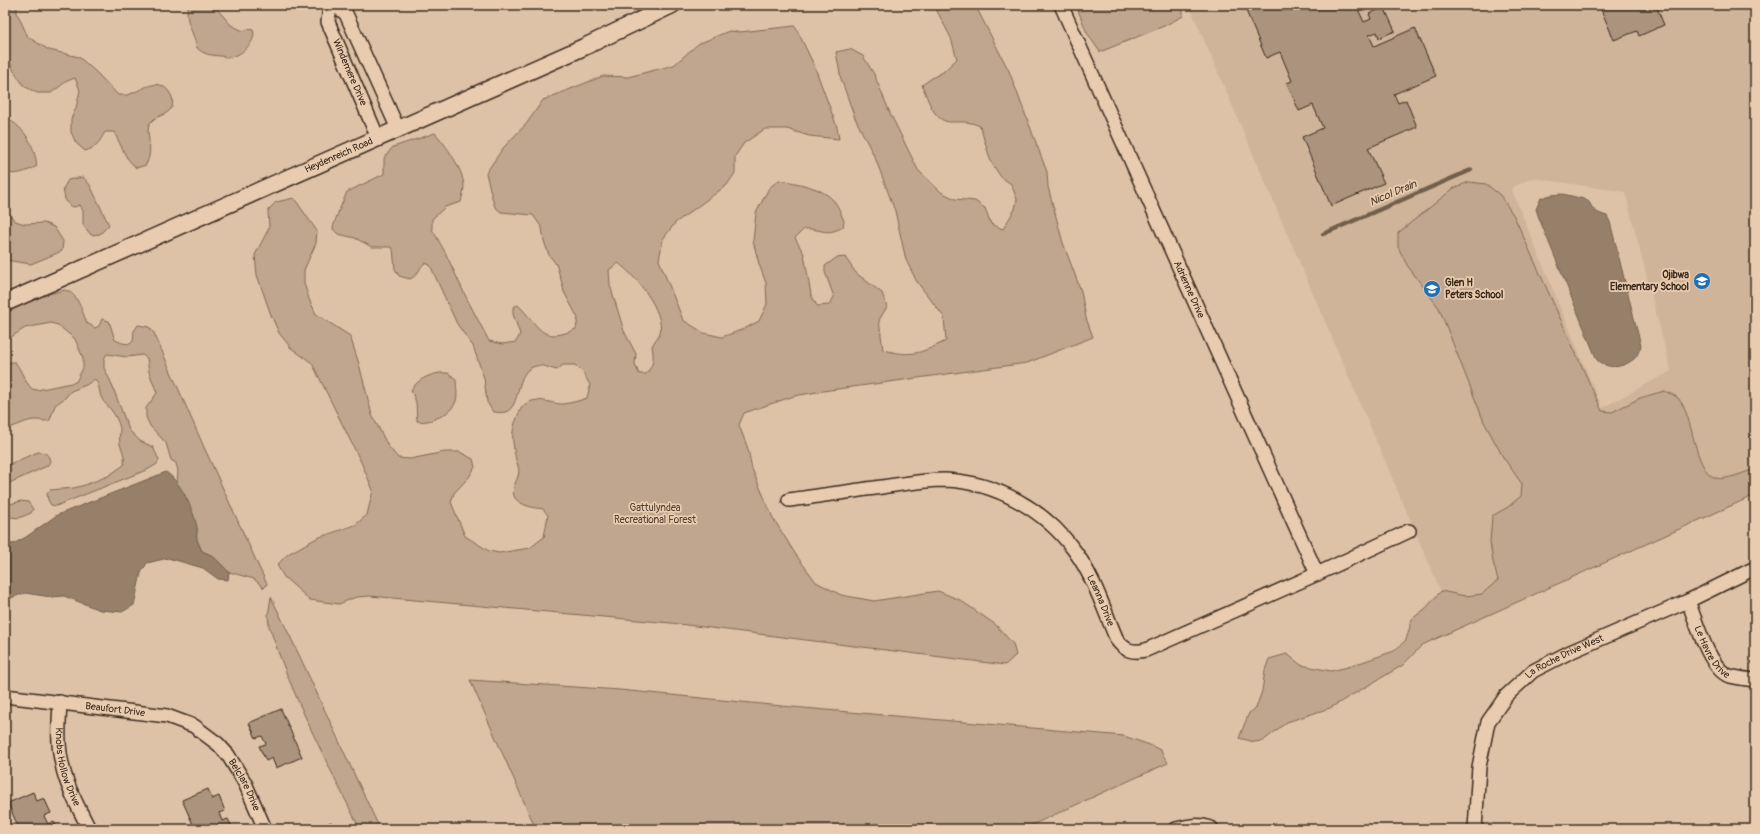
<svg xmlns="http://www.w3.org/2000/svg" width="1760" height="834" viewBox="0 0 1760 834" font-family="Pangolin,sans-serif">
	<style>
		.built { fill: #cfb49a; fill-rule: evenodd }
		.green { fill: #c0a68e; stroke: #7e6856; fill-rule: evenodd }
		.water { fill: #97806b; stroke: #725e4c }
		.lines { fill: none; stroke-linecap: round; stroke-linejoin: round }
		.stream { stroke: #725e4c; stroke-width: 4.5 }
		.building { fill: #ab937d; stroke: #3b2a1e }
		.minor-casing { stroke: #3b2a1e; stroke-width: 16 }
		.tertiary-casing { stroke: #3b2a1e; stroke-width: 19 }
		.minor { stroke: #e9ccb0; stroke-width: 13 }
		.tertiary { stroke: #e9ccb0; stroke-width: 16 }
		.labels { text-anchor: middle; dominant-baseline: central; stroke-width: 3.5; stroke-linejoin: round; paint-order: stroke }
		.street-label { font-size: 10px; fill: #3b2a1e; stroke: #e9ccb0 }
		.poi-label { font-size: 10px; font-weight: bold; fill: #3b2a1e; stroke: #e9ccb0; text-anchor: end }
		.park-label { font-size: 10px; fill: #4f3d2f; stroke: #e9ccb0 }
		.water-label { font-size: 11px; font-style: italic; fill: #4d3b2d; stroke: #e9ccb0 }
	</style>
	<rect width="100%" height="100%" fill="#dec2a7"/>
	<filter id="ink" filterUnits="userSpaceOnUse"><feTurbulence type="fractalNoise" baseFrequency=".025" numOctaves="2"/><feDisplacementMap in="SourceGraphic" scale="8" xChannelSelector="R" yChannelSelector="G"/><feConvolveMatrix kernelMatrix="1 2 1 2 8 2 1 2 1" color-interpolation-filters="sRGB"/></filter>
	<g filter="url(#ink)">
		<path class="built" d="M1189,5h559l7,16v468l-301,133zM1532,178l93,14 46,179 -69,37 -91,-220z"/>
		<path class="green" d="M5,5h12v8l11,24 21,13 30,7 18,16 21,22c3,0 6,0 9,0 13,-3 32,-22 44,0 2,4 2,7 1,12 -4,9 -17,8 -22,16 -6,10 5,25 -4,42l-10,3 -9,-10 -13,-26h-9c-5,9 -9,16 -20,19l-9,-8 -5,-11v-13l5,-11 4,-18 -5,-12 -8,3 -16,12h-14l-13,-7 -10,-15 -9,-21z
			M189,5h25l2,3 15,17 12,6 5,-2 5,1c5,11 -13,27 -24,27 -3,1 -6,-1 -9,-1 -10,-1 -15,-1 -23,-8 -2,-13 -15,-32 -8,-43z
			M934,5h41l34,66 38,101 1,15 15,56 18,48 5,27 7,19 -66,26 -204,28 -29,5 -50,17 -5,12 9,24 4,20 21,49 23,37 20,27 25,13 33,6 64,-10 22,9 36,25 17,19 3,11 -11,10 -334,-42 -301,-27 -14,1 -17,7 -29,-4 -26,-23 -7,-12 11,-11 29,-16 38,-13 12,-10 6,-25 -12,-28 -49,-99 -21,-15 -12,-15 -8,-18 -14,-40 -2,-20 14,-27 -1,-18 8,-8 18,-4 23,33 -1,12 -12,27v13l5,16 7,15 34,22 9,28 13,51 16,31 10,12 12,1 35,-7h15l13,7 2,8 -6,10 -15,16 -3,9 14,34 24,15 10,2 31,-5 14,-11 4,-22 -5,-6c-8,-1 -22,-3 -28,-11 -5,-9 3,-18 4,-26 0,-4 -2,-9 -3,-12 -3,-15 -6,-28 1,-42 1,-3 3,-8 5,-11 13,-13 27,-3 41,-3 8,-1 16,-3 24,-6l3,-13 -6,-11 -9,-9h-12l-6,5c-6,-1 -15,-6 -21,-4 -22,4 -14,42 -31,46 -3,1 -9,0 -12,0l-6,-10 -3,-24 -11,-32 -16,-22 -27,-59 -5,-2c-6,4 -5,11 -15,16l-11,-3 -4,-7 -2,-20 -2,-2h-19l-17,-9 -17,-4 -5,-5c1,-9 10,-27 14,-37l37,-18v-16l9,-11 42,-14c11,12 28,36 29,53 0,5 -2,11 -3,16l-16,5 -13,12v10l13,23 21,45 23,44 13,3 14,-2 4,-8 -7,-20v-7l5,-2c22,21 22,40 58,24l2,-11 -14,-26 -2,-9 -6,-19 -7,-9 -5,-14 -2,-13 -9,-13 -32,-3 -6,-5 -2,-6 -7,-28 17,-25 24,-25 16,-23 60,-24 25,1 46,-12 24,-21 31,-13 11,1 55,-6 19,39 23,62 2,12 -30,-3 -22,-7h-22l-21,14 -9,13v17l-8,12 -52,38 -12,16 -4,21 24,60 21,13 18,4 22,-8 15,-8 8,-17 -1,-21 -7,-19 -6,-23 3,-28 13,-25 10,-8c18,3 43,7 55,21 5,5 7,14 10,20l-1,6c-18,10 -21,1 -39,2l-9,9 9,16 7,41 6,11 12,-1 5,-8 -9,-25v-6l11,-8 9,-1 11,16 26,20 5,14 -8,13 4,30c30,7 35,4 63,-9l-2,-24 -27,-35 -11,-22 -11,-49 -19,-51 -21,-42 -14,-39 -5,-27 14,-3 13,7 11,18 16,39 28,57 23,22 14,7 20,2 10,7 6,16 12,5 12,-20 2,-10 -6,-15 -10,-7 -10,-15 -11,-36c-12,-5 -16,-4 -28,-4 -18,1 -24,-23 -30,-37l10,-7 11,-6 14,-13 -6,-21zM618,263c17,12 47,48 42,70 -2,4 -6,9 -8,13 2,11 2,19 -6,28h-7l-4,-10 1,-10 -12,-23 -14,-46 -1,-15z
			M1076,5h105l2,3v8l-19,10 -64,26 -13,-19z
			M7,118c19,12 27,26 30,48 -11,6 -19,9 -32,7v-54z
			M83,177l7,8 19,40 -9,9 -9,1 -8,-10v-14l-3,-6 -6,2 -4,-1 -5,-7 -2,-10 5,-9z
			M1469,182l17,2 14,11 14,21 88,195 10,1 28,-14 24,-7c4,2 11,4 14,7 16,17 15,73 38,80 9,3 29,-6 39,-9v26l-333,150 -19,20 -73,43 -43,14 -24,19 -9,1 -15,-4 10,-25 7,-5 6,-17 3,-21 4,-11 18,-5 14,11 30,6 17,-4 46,-16 12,-11 6,-21 14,-11 15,-17 24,5 17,-2 16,-14 -5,-18 -3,-20 2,-26 16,-9 13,-11 1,-12 -19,-27 -19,-35 -45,-114 -32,-43 -9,-18v-14l56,-45z
			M5,208l10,13 10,3 19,-1 10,4 9,14 -1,10 -31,13 -26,-4z
			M65,290c13,3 17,22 22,33l8,5 4,-2 3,-7 7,2 6,19 7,3 8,1 3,-3 1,-10 4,-6 11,2 5,6 49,112 55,120 9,19 -3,4 -10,-9 -25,-7 -16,-16 -11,-5 -6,-13 1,-9 -7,-21 -13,-25 1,-12 -2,-8 -5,-3 -5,-17 -16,-17 -4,-9v-9l11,-15 -8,-21 -2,-14 -5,-3 -15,2 -20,-3 -3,5v9l6,12 19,50 11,11 13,6 6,13 -2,4 -8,5 -93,37 -5,-1 -3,-5 -1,-6 3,-4 24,-2 11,-3 23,-9 16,-11c1,-10 -1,-12 -4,-21 -1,-6 0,-10 0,-16 -1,-5 -5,-13 -8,-17 -3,-4 -7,-7 -10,-12 -4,-8 -1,-11 -7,-20l-9,6 -15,6 -6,7 -10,7 -5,15c-6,2 -8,0 -13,0 -11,-1 -21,8 -32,8l1,-47 -1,-12 5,-7h5c7,9 9,19 17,27l5,1 39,-8 7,-14v-10l-8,-19 -17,-14 -7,-2 -26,5 -20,13v-33l19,-8z
			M439,373h9l8,6c0,7 2,16 0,22 -4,13 -27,23 -39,20l-1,-19 -5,-12c8,-11 15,-14 28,-17z
			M38,452c7,0 11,2 12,10l-3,4 -42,19v-19z
			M5,495l5,9 11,-3 7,1 5,7 -2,4 -12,5 -9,-1 -5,-5z
			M271,597c38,76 72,155 109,232h-20c-33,-66 -68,-133 -91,-203l-1,-10z
			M470,680l150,10 172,17 332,29 26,9 10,5 8,13 -145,66h-487z"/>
		<path class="water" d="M1563,194l25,6c5,10 8,13 19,16l3,6 31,124c-2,4 -3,9 -6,12 -11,10 -27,12 -38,2l-58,-142 -3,-9 5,-11 10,-3z
			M166,472c15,10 27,37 31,55 1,4 -1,8 0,12 1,4 3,8 5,12l11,5 16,16 -1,8 -10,-1 -15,-11 -35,-10 -21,5 -6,10 -7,32 -12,7 -22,-2 -36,-14 -13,1 -26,-4 -20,7v-57l8,1 13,-7 31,-22z"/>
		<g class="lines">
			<path class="stream" d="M1323,234l148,-64"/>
		</g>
		<path class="building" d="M1246,5h120l-8,4 6,13 7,-3 -2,-5 15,-7 11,24 -16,7 -2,-6 -8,3 5,11 41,-18 21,48 -42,18 4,9 8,-3 11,27 -49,21 16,35 -53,23 -29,-69 21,-9 -10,-23 -14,6 -12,-28 5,-2 -12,-29 -14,6 -22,-52z
			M1599,5h65l-7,3 7,17 -25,11 -2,-5 -23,9z
			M281,709l21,48 -26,11 -4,-10 -6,3 -7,-15 7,-2 -4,-8 -6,2 -7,-15z
			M208,789l4,10 7,-3 6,15 -6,2 3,8 6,-2 5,10h-38l-13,-29z
			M33,792l4,9 7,-3 7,15 -7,3 4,8 6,-3 3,8h-38l-11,-26z
			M331,822l4,7h-21z"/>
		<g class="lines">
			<g class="minor-casing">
				<g id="minor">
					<path id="s1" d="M330,5l-2,17 50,116"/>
					<path d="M335,5l11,9 52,115"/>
					<path id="s2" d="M1061,5l256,569"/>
					<path id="s3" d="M789,500c31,-4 62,-9 93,-13 21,-3 42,-7 63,-7 51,2 100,30 129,70 20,27 30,60 43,90 8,11 16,13 29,10l171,-76 92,-43"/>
					<path id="s4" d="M1688,601c8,20 20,64 39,74 8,3 19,4 28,5"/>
					<path id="s5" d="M5,696l162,20 27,10 24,18 10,11 17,28 20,46"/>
					<path id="s6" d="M60,702c-1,21 -3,41 2,62 4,22 17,44 27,65"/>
					<path d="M1176,829c12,-3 24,-6 36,0"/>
					<path id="s7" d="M1475,829l4,-62 9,-45 18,-26 27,-25 37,-19 118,-51 67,-33"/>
				</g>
			</g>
			<g class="tertiary-casing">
				<g id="tertiary">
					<path id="s8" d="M5,303l579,-256 88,-42"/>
				</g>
			</g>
			<use href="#minor" class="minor"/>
			<use href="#tertiary" class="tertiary"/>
		</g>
	</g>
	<defs>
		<g id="school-disc" transform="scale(0.9)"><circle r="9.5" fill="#1f6fb2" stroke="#e9ccb0"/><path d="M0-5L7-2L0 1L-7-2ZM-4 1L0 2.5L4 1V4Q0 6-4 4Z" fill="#fff"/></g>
	</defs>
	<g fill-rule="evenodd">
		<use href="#school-disc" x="1702" y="281"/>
		<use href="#school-disc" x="1432" y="289"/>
	</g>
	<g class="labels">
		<g class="street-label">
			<text stroke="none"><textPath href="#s1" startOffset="72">Windemere Drive</textPath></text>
			<text stroke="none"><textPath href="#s8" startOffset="365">Heydenreich Road</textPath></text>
			<text stroke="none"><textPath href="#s2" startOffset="312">Adrienne Drive</textPath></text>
			<text stroke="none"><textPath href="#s3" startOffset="366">Leanna Drive</textPath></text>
			<text stroke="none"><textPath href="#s4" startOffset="57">Le Havre Drive</textPath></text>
			<text stroke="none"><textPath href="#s7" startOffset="211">La Roche Drive West</textPath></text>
			<text stroke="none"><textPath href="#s5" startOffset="111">Beaufort Drive</textPath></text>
			<text stroke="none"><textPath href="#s6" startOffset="66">Knobs Hollow Drive</textPath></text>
			<text stroke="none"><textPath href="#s5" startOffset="271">Belclare Drive</textPath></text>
		</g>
		<g class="poi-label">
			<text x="1689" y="275">Ojibwa<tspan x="1689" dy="12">Elementary School</tspan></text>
			<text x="1445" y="283" text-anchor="start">Glen H<tspan x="1445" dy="12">Peters School</tspan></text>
		</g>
		<g class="park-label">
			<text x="655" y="508">Gattulyndea<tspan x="655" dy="12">Recreational Forest</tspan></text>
		</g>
		<g class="water-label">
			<text transform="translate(1393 193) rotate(-23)">Nicol Drain</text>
		</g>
	</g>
	<rect width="1760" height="834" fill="none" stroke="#e9ccb0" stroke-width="20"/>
	<rect x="10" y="10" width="1740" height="814" fill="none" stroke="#3b2a1e" stroke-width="1.5" filter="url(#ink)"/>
</svg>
